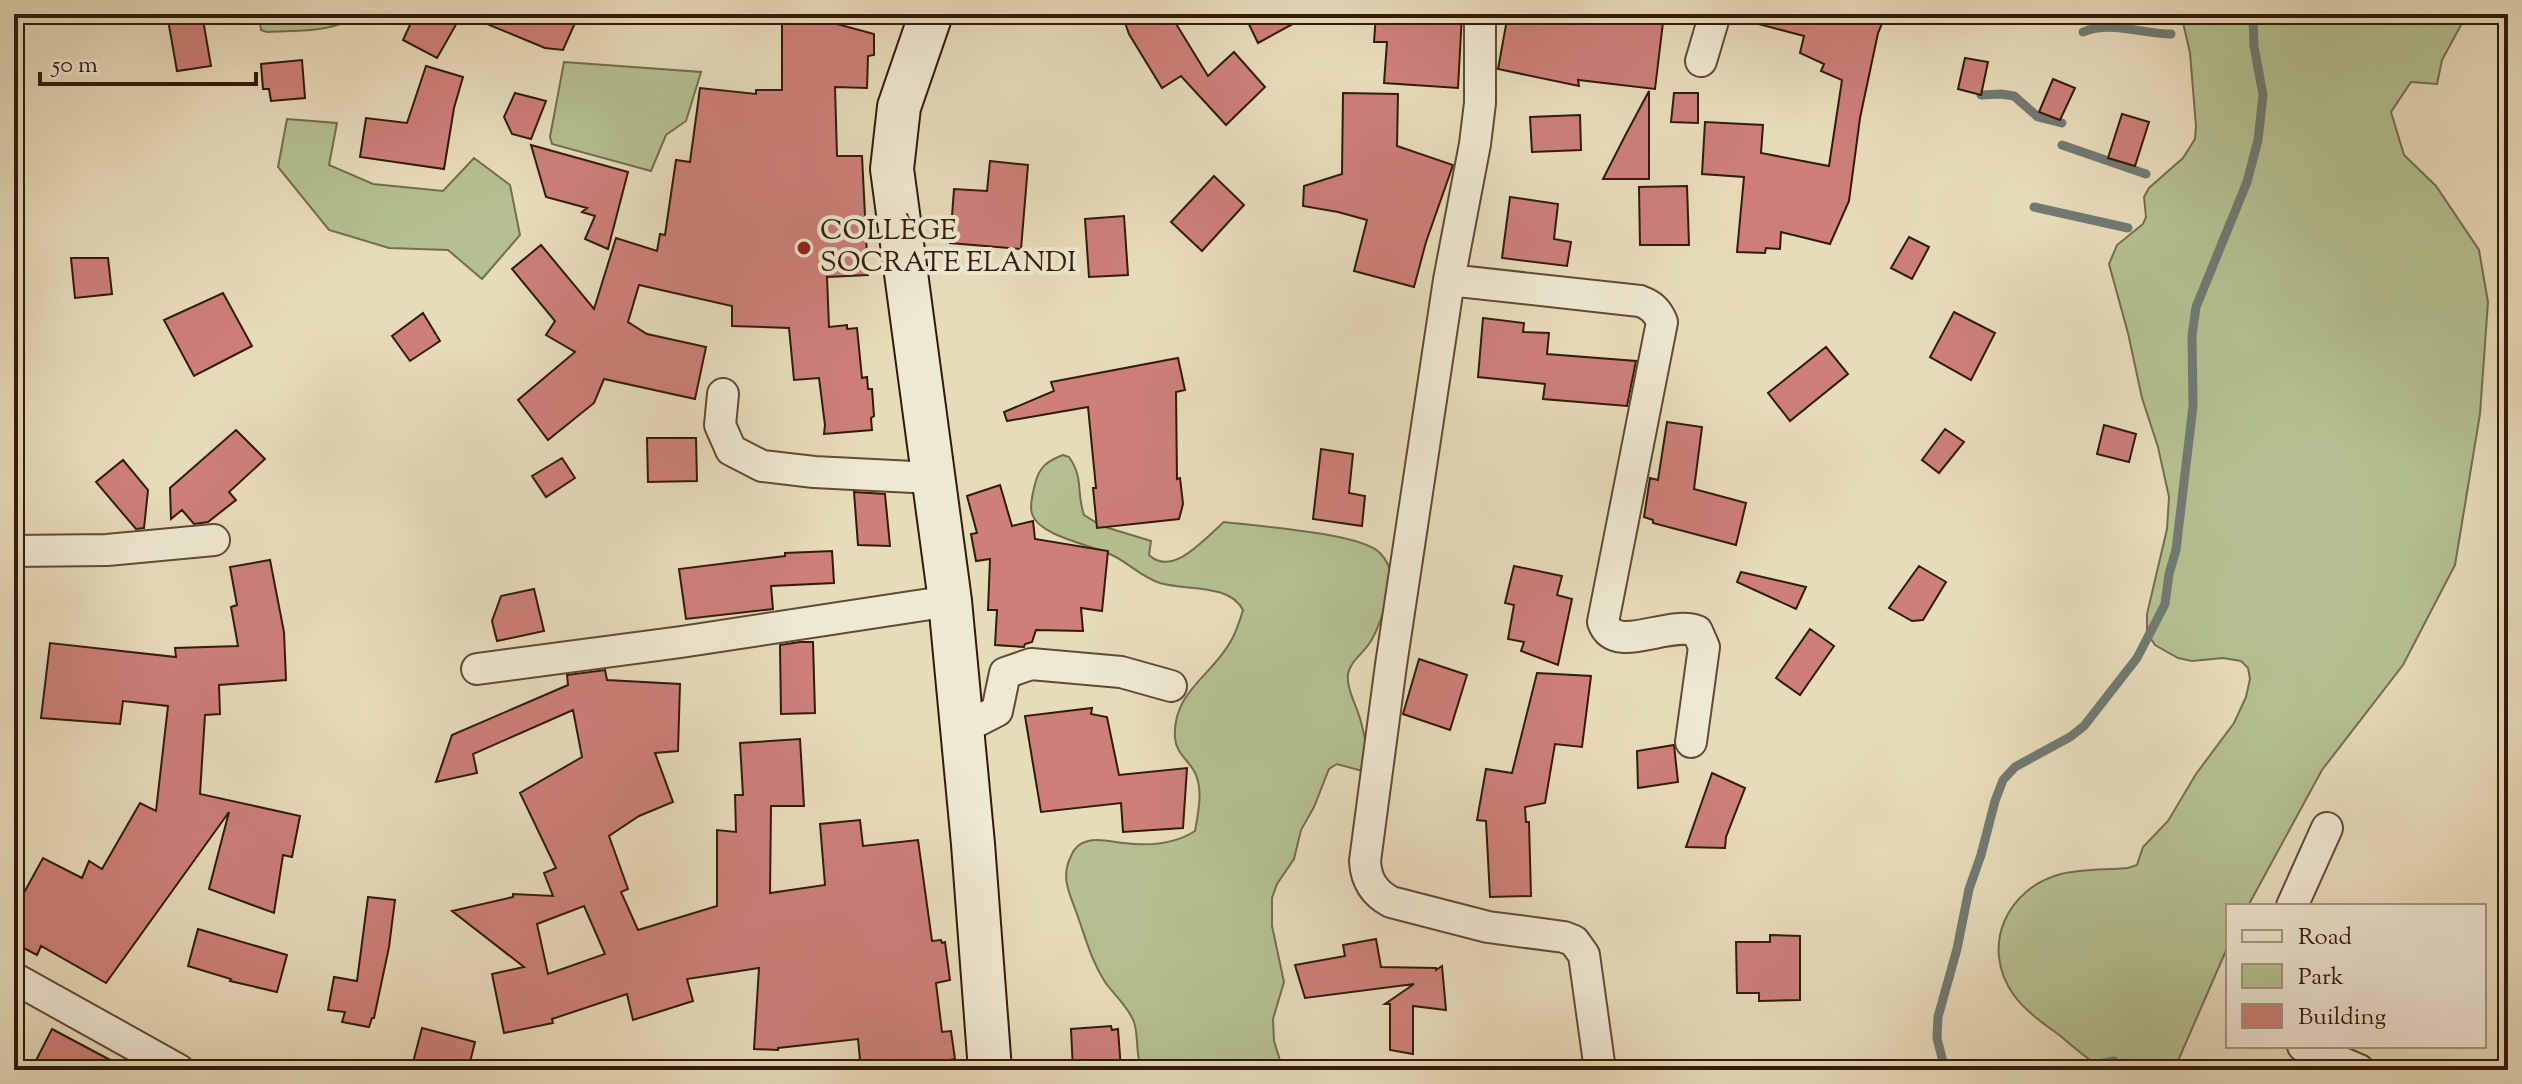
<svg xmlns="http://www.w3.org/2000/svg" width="2522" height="1084" viewBox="0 0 2522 1084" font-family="'Sorts Mill Goudy',serif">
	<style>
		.green { fill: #b4c091; stroke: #736e4c; stroke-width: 2 }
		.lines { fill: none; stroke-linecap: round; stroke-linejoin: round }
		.stream { stroke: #717a73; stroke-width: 9 }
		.building { fill: #cd8078; stroke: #321b08; stroke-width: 2; fill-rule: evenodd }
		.minor-casing { stroke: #5f4b34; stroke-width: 34 }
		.secondary-casing { stroke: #321b08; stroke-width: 46 }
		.minor { stroke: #efe8d2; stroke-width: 30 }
		.secondary { stroke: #efe8d2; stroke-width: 42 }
		.poi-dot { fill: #8f2418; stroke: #efe8d2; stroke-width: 3 }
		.labels { text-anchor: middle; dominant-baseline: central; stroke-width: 8; stroke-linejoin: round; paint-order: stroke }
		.poi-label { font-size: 28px; fill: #321b08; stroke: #efe8d2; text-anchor: start }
	</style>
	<rect width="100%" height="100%" fill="#e7dcba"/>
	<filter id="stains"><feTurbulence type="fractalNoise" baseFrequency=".0025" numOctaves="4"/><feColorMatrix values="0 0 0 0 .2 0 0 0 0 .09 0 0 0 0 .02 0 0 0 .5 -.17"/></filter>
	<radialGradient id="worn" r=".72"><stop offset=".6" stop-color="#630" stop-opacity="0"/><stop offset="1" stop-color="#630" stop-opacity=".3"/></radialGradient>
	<path class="green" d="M259,14h104c-35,19 -57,16 -96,18l-6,-2z
		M2181,14h286l-25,46 -5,24 -26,-2 -20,30 13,43 32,31 43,64 9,52 -8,112 -25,151 -52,100 -81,105 -74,136h-20v40l-54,124c-16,0 -53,3 -67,0 -10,-2 -39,-28 -49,-36 -16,-11 -34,-24 -45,-40 -33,-48 -6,-106 48,-120 21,-5 45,-4 67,-6l9,-3 6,-18 25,-26 28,-47 38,-51 12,-26 4,-18 -2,-11 -7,-7 -18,-3 -31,3 -14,-3 -23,-13 -8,-12v-19l20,-85 2,-32 -11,-50 -16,-49 -14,-65 -19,-69 8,-19 26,-21 3,-7 -2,-20 5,-9 34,-30 12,-19 1,-13 -6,-73z
		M564,62l137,10 -15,49 -20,14 -15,36 -99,-27 -2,-7z
		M287,119l50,4 -8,42 44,19 70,7 31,-33 36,27 10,50 -38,44 -34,-29 -59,-2 -60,-18 -51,-63z
		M1063,455l6,2c15,21 7,35 15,58l18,11 49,15 -2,14c24,23 57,-18 75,-33 32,4 137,11 156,31 15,15 12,34 6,52 -5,13 -9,28 -17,39 -7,10 -19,18 -21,30 -2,15 10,34 13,48 4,14 6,28 8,42l-7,7 -25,-7 -8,5 -15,38 -13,23 -7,29 -17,25 -5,14v28l12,56 -11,37 1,22 9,29h-141c-7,-15 -3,-33 -8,-48 -6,-16 -19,-26 -29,-40 -13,-20 -18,-40 -26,-62 -7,-23 -20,-40 -8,-64 3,-8 8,-13 17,-15 12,-3 25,1 36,2 24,3 51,1 71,-12 3,-17 8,-39 1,-56 -5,-13 -20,-21 -21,-37 -3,-47 38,-62 57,-99 5,-9 8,-19 11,-29 -14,-27 -57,-19 -83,-27 -19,-6 -31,-20 -48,-28 -19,-10 -72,-18 -80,-41 -3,-9 1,-21 3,-30 4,-17 12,-23 28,-29z"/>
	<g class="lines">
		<path class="stream" d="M2083,32c27,-12 59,2 88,2
			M1981,95l20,-1 13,2 24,21 24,6
			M2062,145l84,29
			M2034,207l94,21
			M1945,1070l-8,-32 1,-21 19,-68 12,-60 12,-34 14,-54 8,-21 12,-13 55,-30 14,-11 53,-68 28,-54 4,-30 7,-24 17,-144 -1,-70 4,-29 51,-125 11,-42 5,-45 -9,-49 -1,-32
			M2085,1070l8,-5 21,-4 12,9"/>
	</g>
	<path class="building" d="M167,14h35l9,52 -34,5z
		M415,14h47l-25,44 -34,-18z
		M463,14h116l-16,36 -18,-2z
		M782,14h40v6l52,14v21l-6,1 -1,32 -32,-1 2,69h25l6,119 -41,2 2,50 18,-2v4l10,-1 5,50 5,-1 1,12h4l2,27 -3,2 1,12 -48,4 1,-9 -6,-47 -25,2 -5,-52 -57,-2v-20l-93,-21 -11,37 19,12 59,13 -11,52 -91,-20 -10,24 -46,37 -30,-40 57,-48 -29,-17 9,-14 -43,-52 29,-24 53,64 22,-71 41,13 3,-17 5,1 11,-75 14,2 10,-74 56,6v-4h26z
		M1122,14h48l38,62 26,-24 31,35 -39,38 -45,-49 -19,12 -33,-54z
		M1244,14h67l-53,29z
		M1376,14h86l-4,74 -74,-5 3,-41h-13z
		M1508,14h156l-9,75 -77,-9 1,6 -81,-17z
		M1752,14h134l-8,19 -18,85 -11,83 -19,43 -49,-12 -1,17 -14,-1 -1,5 -28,-1 7,-75 -42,-3 3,-52 58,3 -2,28 68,13 13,-86 -21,-9 3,-7 -24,-11 4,-17 -53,-14z
		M1965,58l23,4 -7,33 -23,-6z
		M302,60l3,38 -34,3 -2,-12h-6l-2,-25z
		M426,66l37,11 -9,31 -10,61 -84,-12 6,-39 41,5z
		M2053,79l22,9 -15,32 -21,-8z
		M1649,91v88h-46l23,-45z
		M515,93l31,8 -15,38 -19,-5 -8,-17z
		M1343,93l55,1 -1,52 56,19 -27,77 -12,45 -60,-16 13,-51 -29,-8 -35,-6 1,-20 38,-12z
		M1674,93h24v30l-27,-1z
		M2122,114l27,8 -14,44 -27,-8z
		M1580,115l1,35 -49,2 -2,-35z
		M531,145l97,27 -20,77 -23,-10 10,-23 -13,-4 5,-4 -41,-11z
		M990,161l38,4 -7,84 -71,-6 4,-54 33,2z
		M1214,176l30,29 -42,46 -31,-29z
		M1687,186l2,59h-49l-1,-58z
		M1510,197l48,7 -4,35 17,3 -4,24 -65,-8z
		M1124,216l4,59 -39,2 -4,-58z
		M1909,237l20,10 -17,32 -21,-11z
		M71,258h37l4,36 -37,4z
		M223,293l29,53 -58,30 -30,-56z
		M1954,312l41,21 -24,47 -41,-23z
		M423,313l17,28 -30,20 -18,-25z
		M1483,318l41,5 -1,9 26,1 -2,21 89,7 -9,45 -84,-7 2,-15 -67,-7z
		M1826,347l22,27 -58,47 -22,-28z
		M1178,358l7,32 -9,2 1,87 3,-1 3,26 -4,15 -82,9 -4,-40h3l-8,-81 -81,14 -3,-9 50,-21 -3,-9z
		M1667,422l35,5 -8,62 52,14 -10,42 -83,-22v-3l-9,-3 6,-39 8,2z
		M2104,425l32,9 -7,28 -32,-8z
		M1945,429l19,13 -25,31 -17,-13z
		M236,430l29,29 -36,33 7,8 -28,22 -14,2 -12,-14 -11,9 -1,-31z
		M647,438h49l1,43 -49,1z
		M1321,449l32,5 -4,39 16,3 -3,30 -49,-7z
		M562,458l13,20 -29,19 -14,-21z
		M123,460l25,30 -4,38 -8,1 -40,-47z
		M1000,485l12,41 21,-5 2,18 73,12 -6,60 -21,-3 2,23 -47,-1 -4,12 -7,2 -1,3 -29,-2 2,-35h-9l2,-51 -14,2 -5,-27 6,-1 -10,-37z
		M854,492l31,2 5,52 -32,-1z
		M832,551l2,32 -63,3 2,23 -87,10 -7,-50 106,-13v-3z
		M270,560l14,72 2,48 -67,5 1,29 -15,1 -5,79 100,22 -8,41 -9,-2 -9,58 -65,-24 20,-77 -123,171 -65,-37 -4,9 -23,-12v-32l29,-53 39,20 7,-17 13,8 38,-66 16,8 12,-105 -45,-5 -3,23 -79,-6 9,-75 126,14 -1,-9 63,-2 -7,-39 6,-2 -7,-38z
		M1514,566l48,10 -5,19 15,4 -14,66 -37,-14 3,-9 -16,-3 6,-34 -9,-2z
		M1919,566l27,16 -23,38 -11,1 -23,-13z
		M1741,572l65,15 -10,22 -59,-27z
		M534,589l10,42 -47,10 -5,-20 9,-25z
		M1810,629l24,17 -34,49 -24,-17z
		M800,642h13l2,71 -34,1 -1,-69z
		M1419,659l48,16 -17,55 -47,-16z
		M605,670l2,10 73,4 -2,67 -23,2 18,49 -34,14 -30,20 19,53 -7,3 17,38 79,-24v-76l19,2 -1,-37h8l-3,-52 60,-4 4,67h-33l-1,87 55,-8 -5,-61 40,-4 3,26 55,-6 14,101 9,-1 1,3 3,-1 5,38 -14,3 6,49 9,-1 4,28 -48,8v3h-46l-3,-31 -80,9v2l-24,-1 5,-81 -72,11 6,22 -60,19 -6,-26 -75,25 1,4 -49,10 -12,-59 32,-7 -72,-56 61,-14v-3l40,2 -9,-23 12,-5 -36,-75 62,-36 -9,-47 -100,44 4,19 -41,9 16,-47 116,-50 -1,-10zM584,906l21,48 -57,20 -11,-50z
		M1537,673l54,3 -9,71 -27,-3 -10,59 -20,4 1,15h3l2,74 -41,1 -4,-76 -9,-1 9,-51 26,4z
		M1092,708l-1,6 16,3 12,58 68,-7 -4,60 -60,4 -2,-29 -80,9 -16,-96z
		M1674,745l4,37 -40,6 -1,-37z
		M1712,773l33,15 -19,49 -1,11 -39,-1z
		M368,897l27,3 -6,47 -15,71h-2l-3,9 -27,-5 3,-10 -17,-2 6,-33 23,4z
		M198,929l89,26 -10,37 -47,-11 1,-2 -43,-13z
		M1770,935l30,1v64l-41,1v-8h-22l-1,-51h34z
		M1376,939l5,28 55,1v2l6,-4 4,44 -33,-4v48l-23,-4v-46h-5l29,-20 -109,14 -10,-33 50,-9 -2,-11z
		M1111,1026l1,4 6,-1 3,41h-48l-2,-41z
		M422,1028l53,14 -7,28h-57z
		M52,1029l77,41h-98z"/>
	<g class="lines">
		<g class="minor-casing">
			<path id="minor" d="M1480,14v89l-5,41 -26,136 -58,385 -26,196c1,19 9,32 26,41l97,25 76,10 10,4 10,14 16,115
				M1701,61l14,-47
				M1449,280l191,21c11,4 17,9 22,21l-59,300c12,34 64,-2 94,9l7,16 -13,95
				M723,394l-3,31 11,25 31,16 52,6 119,6
				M14,551l93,-1 107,-10
				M477,669l204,-27 269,-41
				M962,729l35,-18 8,-38 26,-9 90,8 50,14
				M2292,906l35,-78
				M14,978l165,92
				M2303,1046l56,24"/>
		</g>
		<g class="secondary-casing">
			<path id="secondary" d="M931,14l-32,93 -7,62 58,432 23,243 17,226"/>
		</g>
		<use href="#minor" class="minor"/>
		<use href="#secondary" class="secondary"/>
	</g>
	<circle class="poi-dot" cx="804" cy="248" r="8"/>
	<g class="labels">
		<g class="poi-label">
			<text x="820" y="232">COLLÈGE<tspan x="820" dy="32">SOCRATE ELANDI</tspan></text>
		</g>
	</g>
	<rect width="2522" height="1084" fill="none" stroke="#e7dcba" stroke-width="48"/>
	<rect x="16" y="16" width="2490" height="1052" fill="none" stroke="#321b08" stroke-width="4"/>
	<rect x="24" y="24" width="2474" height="1036" fill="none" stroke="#321b08" stroke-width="2"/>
	<rect x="2226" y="904" width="260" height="144" fill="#efe8d2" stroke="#a39681" stroke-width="2"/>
	<rect x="2242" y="930" width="40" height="12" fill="#efe8d2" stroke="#a39681" stroke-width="2"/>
	<text x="2298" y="944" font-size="24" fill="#321b08">Road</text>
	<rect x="2242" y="964" width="40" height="24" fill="#b4c091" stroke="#a39681" stroke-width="2"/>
	<text x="2298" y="984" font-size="24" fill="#321b08">Park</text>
	<rect x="2242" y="1004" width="40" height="24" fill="#cd8078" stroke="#a39681" stroke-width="2"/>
	<text x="2298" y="1024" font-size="24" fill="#321b08">Building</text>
	<path d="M40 72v12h216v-12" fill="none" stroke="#321b08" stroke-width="4"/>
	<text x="52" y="72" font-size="24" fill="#321b08" stroke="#efe8d2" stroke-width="6" paint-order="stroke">50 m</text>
	<rect width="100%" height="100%" filter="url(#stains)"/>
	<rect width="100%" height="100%" fill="url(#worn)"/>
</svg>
